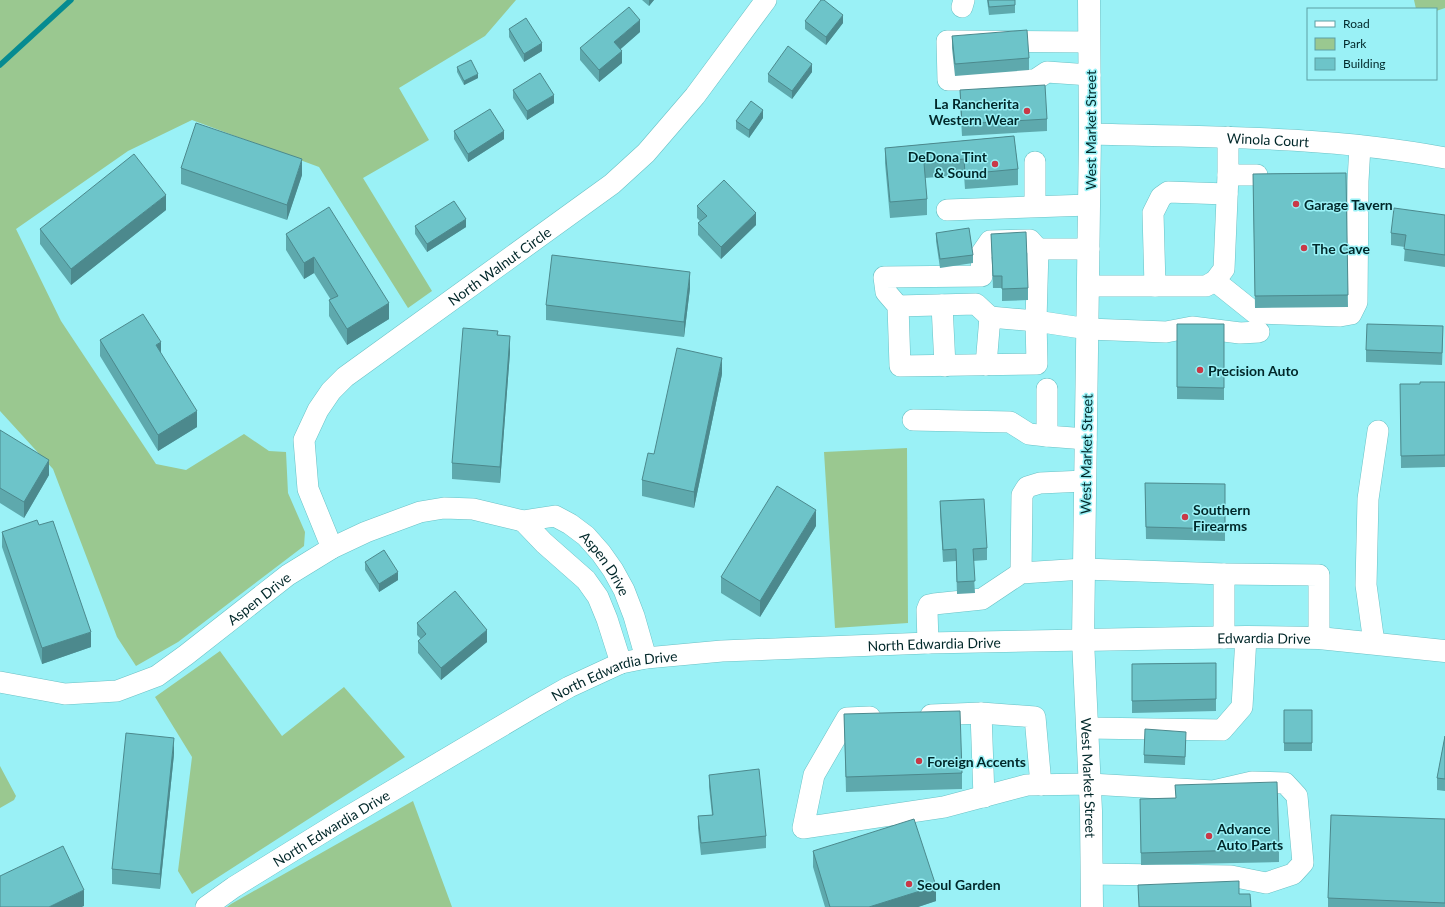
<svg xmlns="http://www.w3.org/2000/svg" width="1445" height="907" viewBox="0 0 1445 907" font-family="Lato,sans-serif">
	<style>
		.green { fill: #9ac890 }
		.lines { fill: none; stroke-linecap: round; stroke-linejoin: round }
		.stream { stroke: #068b91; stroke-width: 5.5 }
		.minor-casing { stroke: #6ac1c5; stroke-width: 22 }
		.major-casing { stroke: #6ac1c5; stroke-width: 23 }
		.minor { stroke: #fff; stroke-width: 21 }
		.major { stroke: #fff; stroke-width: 22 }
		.wall { fill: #5ea9ad }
		.shaded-wall { fill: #4c898d }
		.building { fill: #6dc4c9; stroke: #4c898d }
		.poi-dot { fill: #c93947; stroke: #9af1f6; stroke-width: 1.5 }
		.labels { text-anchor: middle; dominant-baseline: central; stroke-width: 3; stroke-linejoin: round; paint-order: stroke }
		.poi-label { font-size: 14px; font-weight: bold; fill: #002729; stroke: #9af1f6; text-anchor: start }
		.street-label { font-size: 14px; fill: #002729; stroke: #9af1f6 }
	</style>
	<rect width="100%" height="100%" fill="#9af1f6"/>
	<path class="green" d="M0,0h516l-31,36 -86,52 30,52 -66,38 69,113 -24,17 -89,-141 -127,-47 -64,31 -112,78 45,92 95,143 30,6 58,-36 25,17 17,1 2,41 17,39 -1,14 -126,96 -42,24 -19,-29 -64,-168 -53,-58z
		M1414,0h31v8l-9,3v-2h-20z
		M907,448l1,175 -73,5 -11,-176z
		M220,651l62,85 62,-49 61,70 -213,137 -14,-23 14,-114 -37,-60z
		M0,766l16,30 -2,4 -14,8z
		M413,801l39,106h-225l4,-3z"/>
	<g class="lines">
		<path class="stream" d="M0,65l71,-65"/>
		<g class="minor-casing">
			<g id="minor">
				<path d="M962,7l2,-7"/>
				<path d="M1089,42l-142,-1 1,39h87l12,-8 43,3"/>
				<path id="s1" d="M1090,134c119,3 238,2 355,24"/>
				<path d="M1035,162v44"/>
				<path d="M1228,175h29"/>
				<path d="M947,210l142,-5"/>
				<path d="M1038,249l-8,-9 -40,1 -9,13 1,22 -98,1 2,15 12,14 2,60 137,-2 -1,-43 52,8 78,3 26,-5 48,6 19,-1"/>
				<path d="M1215,281l40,32 85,3 11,-2 6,-12 1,-121 2,-35"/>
				<path d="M1088,286h118l9,-5 9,-12 4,-94v-38"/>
				<path d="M1155,286l-2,-73 8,-16 7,-5 59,2"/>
				<path d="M942,305l3,61"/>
				<path d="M898,306l78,-2 14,13"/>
				<path d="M986,365l4,-48 46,4 2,-72h51"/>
				<path d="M1047,389v47l39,3"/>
				<path d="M913,420l97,2 19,12 18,2"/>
				<path d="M523,521l21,22 42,37 12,17 9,22 14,44"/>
				<path id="s2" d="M332,548l-24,-59 -4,-49 14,-30 13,-19 14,-14 267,-193 34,-31 49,-57 71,-96"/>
				<path d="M1021,573l1,-78 5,-8 13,-4 45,-2"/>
				<path d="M1224,574l95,1v63"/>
				<path d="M928,643l-1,-33 2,-5 5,-1 48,-5 39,-26 63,-4 140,5v64"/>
				<path d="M1374,643l-8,-58 2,-86 10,-68"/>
				<path id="s3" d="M0,682l65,12 52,-3 40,-15 29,-21 102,-80 44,-27 34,-16 54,-20 24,-4 29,1 50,12 32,-5 15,8 16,12 15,17 12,17 11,20 10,26 12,42"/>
				<path d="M981,713l54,4 6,68"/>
				<path d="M931,715l50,-2 3,84"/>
				<path d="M870,717l-23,1 -33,57 -11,53 141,-21 83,-22 63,-1 123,7 39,-9 33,1 12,13 6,67 -10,11 -27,9 -35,-7 -139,-2"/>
				<path d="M1087,728l135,2 20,-23 4,-70"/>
				<path id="s4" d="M206,907l28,-20 107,-66 196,-116 32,-18 52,-24 25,-5 76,-7 206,-8 155,-3"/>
			</g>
		</g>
		<g class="major-casing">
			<g id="major">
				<path id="s5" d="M1089,0l1,134 -7,506 8,171 1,96"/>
				<path id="s6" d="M1083,640l163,-3 73,1 126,13"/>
			</g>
		</g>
		<use href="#minor" class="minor"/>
		<use href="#major" class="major"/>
	</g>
	<path class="wall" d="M642,0h12l-5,6z
		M987,0h28v13l-26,2z
		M805,21l38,2 -17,22 -21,-16z
		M509,29l33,22 -18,11 -15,-25z
		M640,32l-20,17 2,14 -23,19 -19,-22v-12z
		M952,36l77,22v12l-74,6 -3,-28z
		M457,67l21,11 -14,7 -7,-13z
		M812,72l-20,27 -24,-17v-8z
		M513,90l41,13 -27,17 -14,-22z
		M960,90l87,29v12l-85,5 -2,-34z
		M763,118l-14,20 -13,-9v-8z
		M454,131l50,8 -36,23 -14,-23z
		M1014,136l4,33v16l-53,4 -1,-14 -39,3 2,21v16l-37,3 -5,-55v-15z
		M181,168l121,7 -15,45 -106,-36z
		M1346,173l2,134 -93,1 -2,-134z
		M697,206l59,19 -35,34 -23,-24v-12l2,-2 -3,-3z
		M166,210l-95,75 -31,-41v-15z
		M1445,215v52l-41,-6 1,-14 -14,-2v-12z
		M415,226l51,1 -39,25 -12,-18z
		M936,233l37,22v8l-33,5 -4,-27z
		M286,234l103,85 -42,26 -18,-29v-16h2l-17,-27 -10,6 -18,-29z
		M991,234l37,54v12l-26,1v-13h-9z
		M690,288l-6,49 -138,-17v-15z
		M1177,324h47v76l-47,-1z
		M498,335l12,17 -10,131 -48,-4v-16z
		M1443,338l-1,27 -76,-3v-12z
		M100,340l97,87 -39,24 -58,-95z
		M722,374l-28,134 -52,-12v-16l12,-26z
		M1445,382v85l-44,1 -1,-84h20z
		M0,430l49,45 -25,43 -24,-15z
		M1145,483l80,46v12l-79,-2z
		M940,501l47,47v12l-14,1 2,32 -18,1 -1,-33 -13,1 -3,-49z
		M816,526l-56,91 -39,-24v-16z
		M2,532l89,115 -49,17 -40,-117z
		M365,562l33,18 -19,12 -14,-22z
		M417,623l70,19 -46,38 -23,-27v-12l3,-2 -4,-4z
		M1216,663v48l-84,2v-49z
		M1284,710h28v41h-28z
		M844,714l118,59v16l-116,3z
		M1445,736v55l-8,-1v-12z
		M1186,740l-1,25 -41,-2v-8z
		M174,754l-14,135 -48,-5v-15z
		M709,775l57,61v12l-65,7 -3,-27v-12l14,-1 -3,-28z
		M1175,785l104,64v13l-138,3 -1,-66 36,-1z
		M1445,819v88h-117v-9z
		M813,851l123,50 -18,6h-93l-12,-40z"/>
	<path class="shaded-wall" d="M649,0h5l-5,6z
		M843,15v8l-17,22v-8z
		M640,20v12l-26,23v-13z
		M542,43v8l-18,11v-8z
		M622,51v12l-23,19v-12z
		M812,64v8l-20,27v-8z
		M478,74v4l-14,7v-4z
		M554,95v8l-27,17v-9z
		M763,110v8l-14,20v-8z
		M504,131v8l-36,23v-8z
		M302,159v16l-15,45v-15z
		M166,195v15l-95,75v-16z
		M756,213v12l-35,34v-12z
		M466,219v8l-39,25v-8z
		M314,257v16l-10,6v-16z
		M690,272v16l-6,49v-15z
		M389,303v16l-42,26v-16z
		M510,336v16l-10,131v-16z
		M161,342v16l-5,-13z
		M722,358v16l-28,134v-16z
		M197,411v16l-39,24v-16z
		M49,460v15l-25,43v-16z
		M816,510v16l-56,91v-16z
		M398,572v8l-19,12v-8z
		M487,630v12l-46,38v-12z
		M91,632v15l-49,17v-16z
		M174,738v16l-14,135v-15z
		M936,886v15l-18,6h-49z
		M84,890v16l-2,1h-33z"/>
	<path class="building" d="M821,0h3l19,15 -17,22 -21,-16z
		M988,0h27v5l-26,2z
		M629,7l11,13 -26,22 8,9 -23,19 -19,-22z
		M526,18l16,25 -18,11 -15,-25z
		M1027,30l2,28 -74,6 -3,-28z
		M788,46l24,18 -20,27 -24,-17z
		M471,60l7,14 -14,7 -7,-14z
		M540,73l14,22 -27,16 -14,-21z
		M1045,85l2,34 -85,5 -2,-34z
		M751,101l12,9 -14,20 -13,-9z
		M490,109l14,22 -36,23 -14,-23z
		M196,123l106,36 -15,46 -106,-37z
		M1014,136l4,33 -53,5 -1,-15 -40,4 3,36 -37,3 -5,-54z
		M134,154l32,41 -95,74 -31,-40z
		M1346,173l2,122 -93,1 -2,-122z
		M724,180l32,33 -35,34 -23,-24 9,-7 -10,-10z
		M454,201l12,18 -39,25 -12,-18z
		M329,207l60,96 -42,26 -18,-29 9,-4 -24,-39 -10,6 -18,-29z
		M1394,208l51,7v40l-41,-6 2,-14 -15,-2z
		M969,228l4,27 -33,4 -4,-26z
		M1026,232l2,56 -26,1v-13h-9l-2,-42z
		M552,255l138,17 -6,50 -138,-17z
		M143,314l18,28 -5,3 41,66 -39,24 -58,-95z
		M1177,324h47v64l-47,-1z
		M1367,324l76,2 -1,27 -76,-3z
		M463,328l35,3 -1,4 13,1 -10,131 -48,-4z
		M677,348l45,10 -28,134 -52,-12 6,-27 6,1z
		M1420,382h25v73l-44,1 -1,-72h20z
		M0,430l49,30 -25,42 -24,-14z
		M1145,483l80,1v45l-79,-2z
		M777,486l39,24 -56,91 -39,-24z
		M984,499l3,49 -14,1 2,32 -18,1 -1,-33 -13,1 -3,-49z
		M37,520l2,5 14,-4 38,111 -49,16 -40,-116z
		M384,550l14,22 -19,12 -14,-22z
		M455,591l32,39 -46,38 -23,-27 8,-7 -9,-11z
		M1216,663v36l-84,2v-37z
		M1284,710h28v33h-28z
		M960,711l2,62 -116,4 -2,-63z
		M1145,729l41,3 -1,25 -41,-2z
		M126,733l48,5 -14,136 -48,-5z
		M1445,736v43l-8,-1z
		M759,769l7,67 -65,7 -3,-27 15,-1 -4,-40z
		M1277,782l2,67 -138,4 -1,-54 36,-1 -1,-13z
		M1331,815l114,4v84l-117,-5z
		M914,819l22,67 -67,21h-39l-17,-56z
		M63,846l21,44 -35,17h-49v-31z
		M1239,881v13h11l1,13h-112l-1,-22z"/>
	<g class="poi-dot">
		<circle cx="1027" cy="111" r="4"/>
		<circle cx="995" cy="164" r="4"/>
		<circle cx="1296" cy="204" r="4"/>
		<circle cx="1304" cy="248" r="4"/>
		<circle cx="1200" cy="370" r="4"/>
		<circle cx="1185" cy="517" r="4"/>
		<circle cx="919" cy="761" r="4"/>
		<circle cx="1209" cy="836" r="4"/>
		<circle cx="909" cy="884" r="4"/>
	</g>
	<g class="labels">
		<g class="poi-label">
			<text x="1019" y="103" text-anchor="end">La Rancherita<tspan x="1019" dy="16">Western Wear</tspan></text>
			<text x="987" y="156" text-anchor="end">DeDona Tint<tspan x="987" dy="16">&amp; Sound</tspan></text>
			<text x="1304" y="204">Garage Tavern</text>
			<text x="1312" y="248">The Cave</text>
			<text x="1208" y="370">Precision Auto</text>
			<text x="1193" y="509">Southern<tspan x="1193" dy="16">Firearms</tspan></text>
			<text x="927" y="761">Foreign Accents</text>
			<text x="1217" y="828">Advance<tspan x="1217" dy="16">Auto Parts</tspan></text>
			<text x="917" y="884">Seoul Garden</text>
		</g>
		<g class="street-label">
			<text transform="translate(1090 130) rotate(-90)">West Market Street</text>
			<text stroke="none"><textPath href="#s1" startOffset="178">Winola Court</textPath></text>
			<text stroke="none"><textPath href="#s2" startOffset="379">North Walnut Circle</textPath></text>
			<text transform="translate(1086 454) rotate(-89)">West Market Street</text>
			<text stroke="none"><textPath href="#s3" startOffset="681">Aspen Drive</textPath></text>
			<text stroke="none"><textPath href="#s3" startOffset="289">Aspen Drive</textPath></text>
			<text stroke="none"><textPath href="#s6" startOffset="181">Edwardia Drive</textPath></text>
			<text stroke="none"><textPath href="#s4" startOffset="796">North Edwardia Drive</textPath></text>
			<text stroke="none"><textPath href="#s4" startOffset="472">North Edwardia Drive</textPath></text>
			<text stroke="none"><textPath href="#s5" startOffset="778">West Market Street</textPath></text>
			<text stroke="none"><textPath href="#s4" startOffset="148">North Edwardia Drive</textPath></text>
		</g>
	</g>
	<rect x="1307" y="8" width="130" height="72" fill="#9af1f6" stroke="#5ca0a4"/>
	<rect x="1315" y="21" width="20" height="6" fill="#ffffff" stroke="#5ca0a4"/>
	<text x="1343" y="28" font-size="12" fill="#002729">Road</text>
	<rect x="1315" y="38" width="20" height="12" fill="#9ac890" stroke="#5ca0a4"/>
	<text x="1343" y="48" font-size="12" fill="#002729">Park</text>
	<rect x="1315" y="58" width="20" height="12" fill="#6dc4c9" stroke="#5ca0a4"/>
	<text x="1343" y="68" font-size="12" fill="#002729">Building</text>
</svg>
